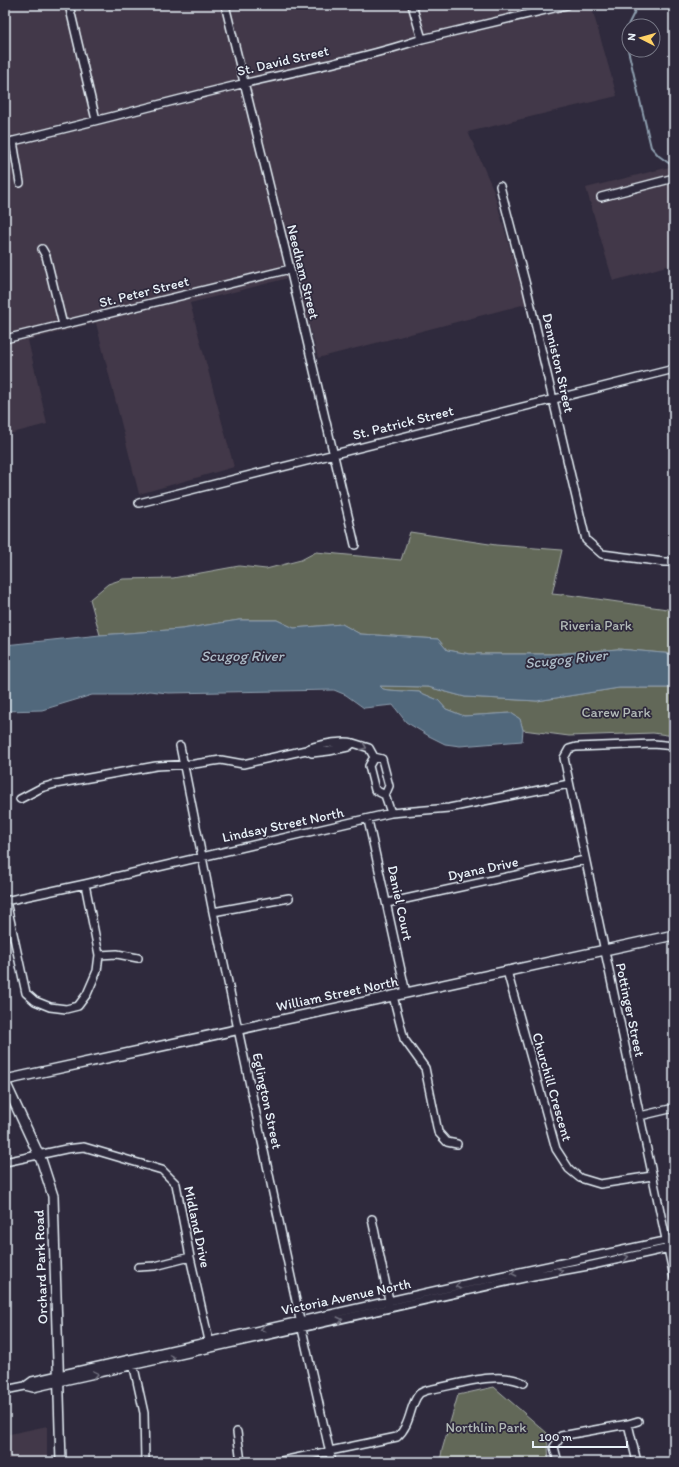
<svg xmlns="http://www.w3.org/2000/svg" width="679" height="1467" viewBox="0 0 679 1467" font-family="Itim,sans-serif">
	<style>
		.built { fill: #423848 }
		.green { fill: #626759; stroke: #a5aca8 }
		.water { fill: #51677c; stroke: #8d9eae }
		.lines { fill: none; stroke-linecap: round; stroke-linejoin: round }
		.stream { stroke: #8d9eae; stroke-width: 2 }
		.minor-casing { stroke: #e8f1f8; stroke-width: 10 }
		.tertiary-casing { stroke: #e8f1f8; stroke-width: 12 }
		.minor { stroke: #2f2a3d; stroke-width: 7 }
		.tertiary { stroke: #2f2a3d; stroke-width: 9 }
		.oneway { stroke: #70707e }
		.labels { text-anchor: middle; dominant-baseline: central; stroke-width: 3.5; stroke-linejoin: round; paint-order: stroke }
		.street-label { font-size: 14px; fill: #e8f1f8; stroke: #2f2a3d }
		.park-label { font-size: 14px; fill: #b2bab8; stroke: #2f2a3d }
		.water-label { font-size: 15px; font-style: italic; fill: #acbac6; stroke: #2f2a3d }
	</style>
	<rect width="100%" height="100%" fill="#2f2a3d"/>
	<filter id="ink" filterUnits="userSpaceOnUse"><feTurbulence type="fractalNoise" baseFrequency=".025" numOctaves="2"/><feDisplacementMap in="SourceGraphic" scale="8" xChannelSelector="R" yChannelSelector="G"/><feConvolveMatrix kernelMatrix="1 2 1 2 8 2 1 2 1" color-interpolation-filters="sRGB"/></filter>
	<g filter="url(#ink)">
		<path class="built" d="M5,5h586l26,91 -149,36 25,57 33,115 -208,54 -22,-82 -106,27 44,164 -95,27 -43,-171 -68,17 19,84 -42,11z
			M674,166v98l-61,17 -27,-93z
			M47,1426v36h-42v-27z"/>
		<path class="green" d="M410,532l86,13 66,5 -10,44 10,1v-1l112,16v44l-56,-5 -65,5h-83l-23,-4 -9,-11 -78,-5 -18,-10 -48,4 -17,-8h-38l-57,9 -82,6 -10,-36 18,-15 15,-5 50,-1 66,-12 27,3 35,-9 15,-8 85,8z
			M380,686l48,1 37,10 72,4 82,-13h55v48l-21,-3 -84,3 -46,-6 -3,-11 -9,-6 -47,3 -18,-7 -8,-9 -19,-8 -31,-2 -5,-1z
			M494,1387l53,46 2,29h-109l2,-12 16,-55z"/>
		<path class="water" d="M239,620h38l17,8 48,-4 18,10 78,5 9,11 23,4h83l65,-5 56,5v34h-55l-82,13 -72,-4 -37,-10 -48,-1 3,3 5,1 31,2 19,8 8,9 18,7 47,-3 9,6 3,11 -1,11 -62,5 -15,-2 -16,-8 -23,-14 -13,-17 -29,3 -18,-13 -12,-5 -166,3 -19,-2 -18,4h-39l-50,15 -37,1v-66l95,-10 82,-6z"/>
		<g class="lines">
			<path class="stream" d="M638,5l-14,28 27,114 8,9 15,11"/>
			<g class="minor-casing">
				<path id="minor" d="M69,5l27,115
					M225,5l65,264 65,276
					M412,5l10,34
					M13,141l7,42
					M5,143c81,-19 161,-41 241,-60 59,-14 119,-25 176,-44l145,-34
					M500,186l27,103 59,251 16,14 62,8h10
					M601,197l73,-19
					M42,249l4,7 17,69
					M5,339l285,-70
					M139,503l535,-134
					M353,743c-9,-3 -39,2 -47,7l6,3 17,-2 19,-4 5,-4 16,5 5,9 -5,9 6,24 10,5 4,-9 -7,-27 -8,-2
					M180,746l33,166 89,417 30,133
					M674,746l-20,-2 -78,3 -7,2 -5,9 110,519
					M385,795l6,18
					M20,799l21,-11 14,-4 101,-18 38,-2 27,-4 22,4 63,-14
					M368,820l38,173
					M5,901l80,-17 306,-71 58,-5 120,-24
					M6,901l20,92 9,8 15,6 16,2 12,-3 9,-12 10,-23 2,-16 -14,-71
					M387,903l198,-43
					M213,912l76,-14
					M99,955l18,-1 21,4
					M507,971l49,178 13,20 11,9 20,6 52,-8
					M393,996l11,43 21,29 13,64 9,10 10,2
					M640,1116l34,-8
					M5,1162l61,-13 18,-2 78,23 14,14 14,73 20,88
					M372,1219l18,86
					M138,1267l17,-1 35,-9
					M133,1363l11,50 1,49
					M25,1386l7,-5 464,-104 178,-38
					M5,1390l20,-4 8,2 35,-8 465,-104 55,-10 86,-19
					M628,1424l9,38
					M237,1432l4,30
					M277,1462l120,-25c15,-13 12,-32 22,-43 2,-2 6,-3 9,-4 29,-5 70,-20 96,-7
					M558,1462l-4,-15 7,-11 67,-12 10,-3"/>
			</g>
			<g class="tertiary-casing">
				<path id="tertiary" d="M5,1080l669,-145
					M5,1082l37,80 11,34 8,266"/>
			</g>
			<use href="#minor" class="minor"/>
			<use href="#tertiary" class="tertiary"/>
		</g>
		<defs><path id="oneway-chevron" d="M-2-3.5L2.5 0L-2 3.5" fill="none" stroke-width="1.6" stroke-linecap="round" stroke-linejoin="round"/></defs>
		<g class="oneway">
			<use href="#oneway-chevron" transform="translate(364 747) rotate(22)"/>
			<use href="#oneway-chevron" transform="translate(626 1257) rotate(-13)"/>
			<use href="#oneway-chevron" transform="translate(560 1271) rotate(-11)"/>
			<use href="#oneway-chevron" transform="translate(514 1273) rotate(168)"/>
			<use href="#oneway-chevron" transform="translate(458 1286) rotate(167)"/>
			<use href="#oneway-chevron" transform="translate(340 1320) rotate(-13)"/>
			<use href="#oneway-chevron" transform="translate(263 1329) rotate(167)"/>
			<use href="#oneway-chevron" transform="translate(172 1358) rotate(-12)"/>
			<use href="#oneway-chevron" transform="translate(96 1374) rotate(-12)"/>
		</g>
	</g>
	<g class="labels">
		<g class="street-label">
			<text transform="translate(283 61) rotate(-13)">St. David Street</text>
			<text transform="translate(303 272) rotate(76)">Needham Street</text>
			<text transform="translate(144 292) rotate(-14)">St. Peter Street</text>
			<text transform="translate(558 363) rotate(77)">Denniston Street</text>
			<text transform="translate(403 423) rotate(-14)">St. Patrick Street</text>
			<text transform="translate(283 825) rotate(-12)">Lindsay Street North</text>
			<text transform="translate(483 869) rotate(-12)">Dyana Drive</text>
			<text transform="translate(400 903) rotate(78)">Daniel Court</text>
			<text transform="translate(337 994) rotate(-12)">William Street North</text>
			<text transform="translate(630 1010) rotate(78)">Pottinger Street</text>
			<text transform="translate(552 1087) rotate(74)">Churchill Crescent</text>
			<text transform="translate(267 1101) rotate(78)">Eglington Street</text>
			<text transform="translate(197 1227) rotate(78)">Midland Drive</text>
			<text transform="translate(41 1267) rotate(-92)">Orchard Park Road</text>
			<text transform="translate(346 1297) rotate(-12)">Victoria Avenue North</text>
		</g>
		<g class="park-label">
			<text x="596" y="625">Riveria Park</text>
			<text x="616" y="712">Carew Park</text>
			<text x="486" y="1427">Northlin Park</text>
		</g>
		<g class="water-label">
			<text x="242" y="656">Scugog River</text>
			<text transform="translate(566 659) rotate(-6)">Scugog River</text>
		</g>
	</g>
	<rect width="679" height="1467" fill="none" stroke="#2f2a3d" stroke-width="20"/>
	<rect x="10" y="10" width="659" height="1447" fill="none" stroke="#e8f1f8" stroke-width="1.5" filter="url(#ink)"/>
	<g transform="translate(641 38) rotate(276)"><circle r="19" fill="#2f2a3d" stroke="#797a88"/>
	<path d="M0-3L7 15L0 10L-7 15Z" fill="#ffd166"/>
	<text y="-6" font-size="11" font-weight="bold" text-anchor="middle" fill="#e8f1f8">N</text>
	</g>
	<path d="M533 1441v6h94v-6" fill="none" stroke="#e8f1f8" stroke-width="2"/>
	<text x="539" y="1441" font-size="12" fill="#e8f1f8" stroke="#2f2a3d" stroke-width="3" paint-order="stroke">100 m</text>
</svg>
